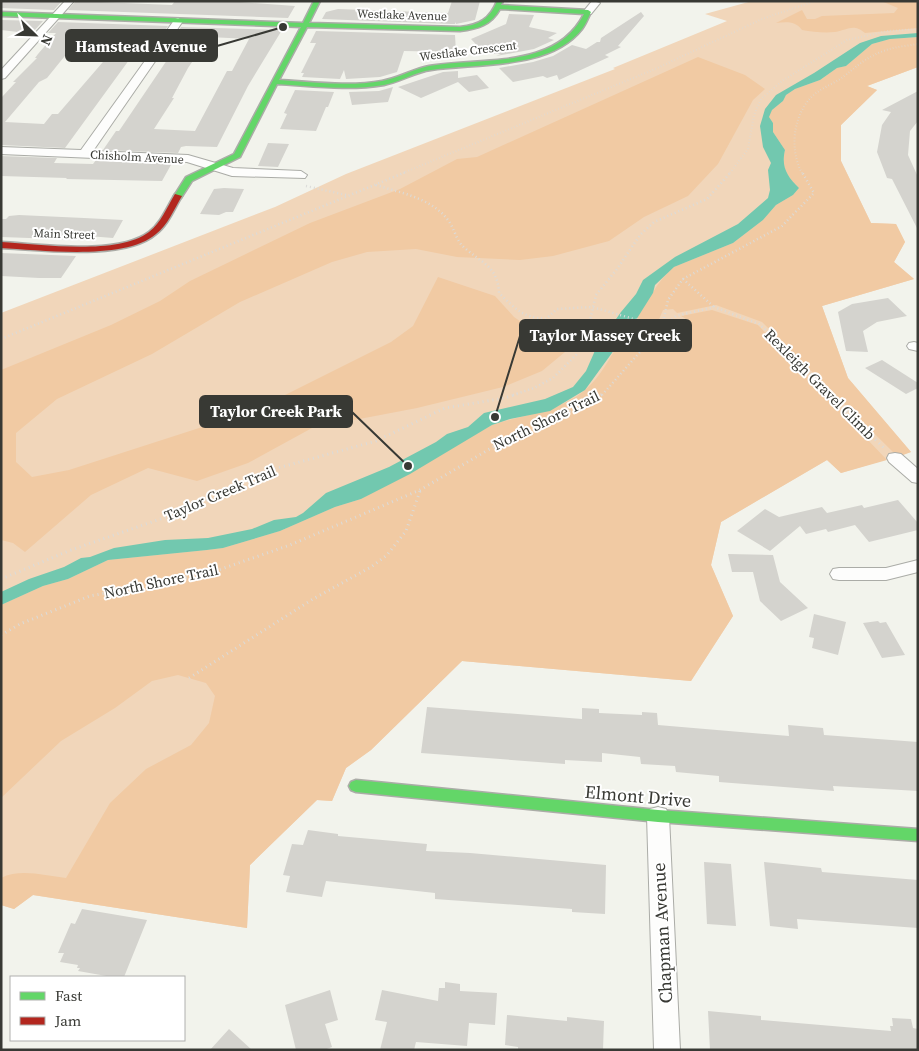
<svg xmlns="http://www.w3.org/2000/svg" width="919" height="1051" viewBox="0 0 919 1051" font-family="'Source Serif 4',serif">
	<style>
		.green { fill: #f1d6ba }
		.forest { fill: #f1caa3 }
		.water { fill: #72c8af }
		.building { fill: #d4d3ce; fill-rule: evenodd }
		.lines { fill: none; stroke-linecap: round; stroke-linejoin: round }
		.street-casing { stroke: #abaca7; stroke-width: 2 }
		.fast-casing { stroke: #abaca7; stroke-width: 3 }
		.jam-casing { stroke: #abaca7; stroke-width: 3 }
		.path-far2 { stroke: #dbdbd9; stroke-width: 2; stroke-dasharray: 0.5 2.5; stroke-linecap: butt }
		.path-far1 { stroke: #dbdbd9; stroke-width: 2.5; stroke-dasharray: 1 3; stroke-linecap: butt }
		.path { stroke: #dbdbd9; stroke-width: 3; stroke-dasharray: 1 4; stroke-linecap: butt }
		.street { fill: #fdfdfc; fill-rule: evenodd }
		.fast { fill: #63d668; fill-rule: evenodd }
		.jam { fill: #b3261e; fill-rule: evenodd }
		.labels { text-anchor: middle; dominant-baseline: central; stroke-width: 4; stroke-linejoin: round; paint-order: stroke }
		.far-street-label { font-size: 12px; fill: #383934; stroke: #fff }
		.street-label { font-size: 15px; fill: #383934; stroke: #fff }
		.near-street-label { font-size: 18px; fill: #383934; stroke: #fff }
		.leader { fill: none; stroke: #383934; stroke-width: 2 }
		.callout-dot { fill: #383934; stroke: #fff; stroke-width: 2 }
		.callout { fill: #383934; stroke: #383934; stroke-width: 2 }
		.callout-label { font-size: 16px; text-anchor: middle; font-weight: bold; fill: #fff }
	</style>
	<rect width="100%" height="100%" fill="#f2f3ec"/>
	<path class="green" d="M752,1h166v66l-51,19 10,4 -36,35v36l30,62 25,1 9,18 -11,20 20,17 -92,27 26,72 63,74 -70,21 -14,-13 -106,62 -10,43 22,51 -42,65 -229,-20 -91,89 -25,18 -14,33 -15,-1 -67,65 -3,63 -214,-33 -19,14 -13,-4v-592l274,-106 71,-33 269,-105 -2,-1 114,-47 -22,-7z"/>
	<path class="forest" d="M881,1h37v27l-53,5c-12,-10 -17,-3 -30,-1 -11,1 -22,0 -33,-2 -7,-9 -15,-8 -26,-7l26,-13 5,9h8l7,-3 72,-3 4,-5z
		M918,37v30l-51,19 10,4 -36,35v36l30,62 25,1 9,18 -11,20 20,17 -92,27 26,72 63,74 -13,5 -136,-135 -46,-17 -39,8 -4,-4 -10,1 -6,14 -20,-6c12,-18 20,-37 37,-51l59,-24 30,-23 13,-15 17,-10 6,-7c-12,-12 -18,-21 -14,-38l-12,-18v-9l-5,-6 4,-7 11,-9 3,-6 9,-6 25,-9 17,-12 9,-2 26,-22 18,-5z
		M698,57l47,18 20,14 -12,11 -35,64 -30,32 -44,21 -35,24 -56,15 -33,4 -63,-3 -41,-8 -49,3 -35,10 -92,40 -88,52 -95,45 -41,34v29l16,15 37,-7 186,-60 136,-68 22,-16 25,-49 57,19 19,21 51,35 -23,19 -39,16 -86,21 -105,20 -64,35 -51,18 -49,-13 -57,27 -66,57 -12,-9 -12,-3v-170l110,-45 49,-24 30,-20 120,-58 90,-34 57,-30 20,-2z
		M712,310l46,15 129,135 -46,13 -14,-13 -106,62 -10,43 22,51 -42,65 -229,-20 -91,89 -25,18 -14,33 -15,-1 -67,65 -3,63 -214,-33 -19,14 -13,-4v-27c20,-10 44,-2 65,0l44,-75 36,-34 45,-24 18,-22 6,-27 -9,-13 -28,-8 -26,6 -37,27 -54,33 -60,57v-193l42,-19 25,-7 40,-19 99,-10 16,-2 57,-17 55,-24 26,-8 131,-74c32,-11 65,-12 93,-35 20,-16 31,-48 50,-68l19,5 -2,3 5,6 18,1 11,-2 5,-13 -10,-6z"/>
	<path class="water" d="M918,33v4l-28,2 -18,5 -26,22 -9,2 -17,12 -25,9 -9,6 -3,6 -11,9 -3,7 4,6v9l12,18c-4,17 2,26 14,38l-6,7 -17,10 -13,15 -30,23 -59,24 -19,18 -2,8 -17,27 -51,70 -35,21 -40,8 -18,6 -82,49 -49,25 -26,8 -55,24 -57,17 -16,2 -99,10 -40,19 -25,7 -42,19v-13l28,-13 35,-12 17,-9 9,-1 24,-9 51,-8 43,-2 44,-9 22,-9 22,-3 7,-4 23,-20 63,-26 47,-25 11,-8 21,-7 16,-14 61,-14 28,-12 13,-16 11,-25 24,-34 15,-18 7,-14 32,-23 63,-33 30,-26 2,-8 -2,-20 3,-7 -8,-16 -3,-21 5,-17 11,-14 38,-22 46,-30 21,-7z"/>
	<path class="building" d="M1,1h61l-8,9 -53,-2z
		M76,1l96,4 3,-4h52l68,5 -7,12 -220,-8z
		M452,1h28l-5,19 -19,4 -1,-2v2h-4l-129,-5 4,-7 12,-3 110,4z
		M641,12l3,4 -26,30 3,1 -16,8 4,2 -50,23 -2,-5 -10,3 -4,-2 -30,6 -14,-14 34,-6 20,-6 19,-11 14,4 11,-7h3l1,-4z
		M509,14l25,1 -5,12 28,6 -9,5 6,2 -20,9 -21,4 -17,3 5,-2h-16l-14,-15 35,-15z
		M1,20l42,1 -10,11h-15l-17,-2z
		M58,22l110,4 -6,9 -14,-1 -83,114 -64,-3v-47l15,-16h-3l24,-24h-2l3,-4 18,-21h-8zM81,36l38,2 -8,10h4l-57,66h-6l-8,10 -39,-2 34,-40 8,-4z
		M181,27l101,3 -34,56 -31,61 -31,-1 -5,1 -3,6 -75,-3 13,-19h3l65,-96h-8zM209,37l40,2 -17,32h-5l-32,60 -41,-2 20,-31h-2l16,-30z
		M316,31l139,4 1,17 -52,-1 -7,21 -17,5 -34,2 -2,-9 -4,9 -38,-2 2,-4h-3l15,-30h-6z
		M458,71v7l19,-3 12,13 -20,4 -11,-10 -37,16 -23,-11 45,-15z
		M393,87l-5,15 -36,3 -3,-13 30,-1z
		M295,90l39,2 -6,15h-2l-10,24 -36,-2 7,-15 -3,-1z
		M918,91v30l-8,10 -2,24 10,22v53l-26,-51 -5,-1 -10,-26 5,-27 9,-13 -9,-2z
		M268,143l21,1 -11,23 -20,-1z
		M1,156l56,2 -3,5 39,1 3,-4 76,3 -10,18 -96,-2 1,-1 -66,-2z
		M224,188l20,1 -11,23h-7l-7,3 -19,-1 14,-25z
		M19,215l65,3 39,2 -10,18 -25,-2 -3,4 -84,-3v-18h5l3,-3z
		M1,253l75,3 -15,22h-22l-38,-2z
		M888,298l19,18 -30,6 -14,9 5,21 -22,-1 -8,-39 14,-8z
		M882,360l36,23v5l-12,6 -41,-26z
		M898,500l20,23v7l-49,12 -14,-17 -27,7 -2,-3 -20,5 -6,-8 -30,25 -33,-20 28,-22 14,8 43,-10 5,6 35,-8 2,3z
		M728,554l45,1 7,27 28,26 -27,13 -21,-20 -7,-29h-21z
		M814,614l32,8 -8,33 -26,-7 2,-10 -5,-1z
		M878,621l2,2 6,-1 19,33 -23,3 -19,-35z
		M427,707l155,12v-11l17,1v4l43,2v-3l15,1 1,12 131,11 -1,-11 35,3 1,7 94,7v49l-85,-5 1,5 -115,-9v-6l-43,-4 -1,-6 -34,-2 -1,-7 -38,-4v9l-37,-2v4l-144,-11z
		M308,830l30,4v2l89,8 -1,7 44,2 136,12 -1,49 -33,-2v-3l-137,-10v-6l-109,-12 -4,16 -36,-5 4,-16 -7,-1 9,-31 11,1z
		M704,862l27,2 5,62 -29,-2z
		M764,862l57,6 1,4 96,8v48l-121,-9 1,10 -28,-3z
		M82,909l65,11 -23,57h-12l-34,-6 2,-3h-3l1,-3 -18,-3 4,-9h-6l13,-30 4,1z
		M445,982l15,2v7l37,2 -2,32 -26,-2 -2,23 -51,-4 -2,8h-34l7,-28 -12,-2 7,-30 56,11 1,-13h6z
		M330,990l8,30 -13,4 7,23 -8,3h-28l-11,-45z
		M708,1011l53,5v4l130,11 -1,-5h3l-1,-8 19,1 2,9 5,1v21h-208z
		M507,1015l60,6v-4l37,4 -1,29h-85v-3l-13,-2z
		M229,1029l23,21h-42z"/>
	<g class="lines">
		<g class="street-casing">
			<path id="street" d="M65,1h9l-69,77 -4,1v-9z
				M592,1l8,2 -9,11h-6l-2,-2z
				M178,18l5,3 -90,130 95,4 45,13 68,3 6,4 -2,3 -73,-2 -45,-14 -186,-8v-7l80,3 94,-131z
				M914,342l4,1v8l-9,-2 -2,-3 2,-3z
				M895,453l6,1 17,15v14l-6,-1 -23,-20 -2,-4 2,-4z
				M918,560v12l-32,8h-47l-6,-1 -3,-5 3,-5 6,-1h47z
				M658,807l8,2 3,7 11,234h-26l-7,-234 3,-7z"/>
		</g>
		<g class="fast-casing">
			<path id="fast" d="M314,1h6l-11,22 151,4c19,-2 30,-8 37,-26h6l-2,4 87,5 3,2c-3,6 -5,12 -9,17 -32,41 -104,34 -151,41 -16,2 -31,12 -47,15 -36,6 -71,1 -107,-1l-37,73 -48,24 -11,17h-3l-4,-2 12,-19 48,-23 67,-127 -300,-11v-4l302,11zM500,9l84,5c-28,56 -103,43 -155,52 -16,3 -30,12 -47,15 -34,6 -68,1 -103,-1l28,-53 153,4c18,-2 31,-6 40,-22z
				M356,780l302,30 260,19v12l-260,-19 -302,-30 -5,-2 -2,-4 2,-4z"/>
		</g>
		<g class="jam-casing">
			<path id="jam" d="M175,194l7,2c-8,13 -14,29 -26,38 -31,27 -115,16 -155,14v-6c39,2 116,14 148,-10 12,-9 18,-25 26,-38z"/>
		</g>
		<path class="path-far2" d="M403,173l252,-104 107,-50 53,-18
			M730,173l18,-24 6,-34 7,-16 21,-18 65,-41 41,-9 30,-2
			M802,173c-14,-25 -8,-63 14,-80 8,-6 19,-10 27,-16 13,-10 22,-19 38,-25 11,-5 25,-6 37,-8"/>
		<path class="path-far1" d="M376,185c25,8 55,13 72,35 7,9 8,22 18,29 16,14 32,18 33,44 17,16 22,24 47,26l11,-10 35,-2 70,20 14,-11 38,-9 45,17 37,33 34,38
			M306,186l40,9
			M683,279l31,28
			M1,339l405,-167
			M513,395l21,-7 19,-10 23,-23 10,-18 10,-42 21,-26 23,-34 14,-13 53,-23 24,-27
			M602,395l60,-68 6,-27 15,-21 99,-53 32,-33 -12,-21"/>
		<path class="path" d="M829,394l56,55
			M1,579l70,-29 98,-34 50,-21 48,-24 109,-30 69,-33 60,-10 12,-4
			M1,635l19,-11 70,-28 117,-22 83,-29 130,-55 90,-53 41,-16 52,-27
			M189,678l124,-79 58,-32 16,-12 19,-24 14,-40"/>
		<use href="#street" class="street"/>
		<use href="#fast" class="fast"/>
		<use href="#jam" class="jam"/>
	</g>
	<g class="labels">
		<g class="far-street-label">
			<text transform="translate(402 15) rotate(2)">Westlake Avenue</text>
			<text transform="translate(468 51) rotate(-7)">Westlake Crescent</text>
			<text transform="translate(137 157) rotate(3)">Chisholm Avenue</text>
			<text transform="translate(64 234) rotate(2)">Main Street</text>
		</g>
		<g class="street-label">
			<text transform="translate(820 384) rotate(45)">Rexleigh Gravel Climb</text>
			<text transform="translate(546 420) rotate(-26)">North Shore Trail</text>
			<text transform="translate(220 493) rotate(-23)">Taylor Creek Trail</text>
			<text transform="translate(161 581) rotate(-12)">North Shore Trail</text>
		</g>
		<g class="near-street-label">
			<text transform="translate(638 796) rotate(5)">Elmont Drive</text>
			<text transform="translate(662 933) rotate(-93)">Chapman Avenue</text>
		</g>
	</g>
	<path class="leader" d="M283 27L217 46M495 417L520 336M408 466L352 412"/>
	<g class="callout-dot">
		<circle cx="283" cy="27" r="5"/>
		<circle cx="495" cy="417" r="5"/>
		<circle cx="408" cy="466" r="5"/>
	</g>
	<g class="callout">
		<rect x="66" y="30" width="151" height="31" rx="5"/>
		<rect x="520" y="320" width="171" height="31" rx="5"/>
		<rect x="200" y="396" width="152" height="31" rx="5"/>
	</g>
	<g class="callout-label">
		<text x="141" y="52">Hamstead Avenue</text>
		<text x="605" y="341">Taylor Massey Creek</text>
		<text x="276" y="417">Taylor Creek Park</text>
	</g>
	<rect width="919" height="1051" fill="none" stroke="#383934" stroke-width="5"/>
	<rect x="10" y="976" width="175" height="65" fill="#ffffff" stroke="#afb0ae"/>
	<rect x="20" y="992" width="25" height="8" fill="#63d668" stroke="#afb0ae"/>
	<text x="55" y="1001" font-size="15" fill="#383934">Fast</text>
	<rect x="20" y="1017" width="25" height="8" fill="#b3261e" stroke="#afb0ae"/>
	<text x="55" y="1026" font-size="15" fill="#383934">Jam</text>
	<g transform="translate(35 35) rotate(113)" stroke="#ffffff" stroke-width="4" paint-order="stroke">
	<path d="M0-4L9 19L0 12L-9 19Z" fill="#383934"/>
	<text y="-8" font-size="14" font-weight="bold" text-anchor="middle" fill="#383934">N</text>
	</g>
</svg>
